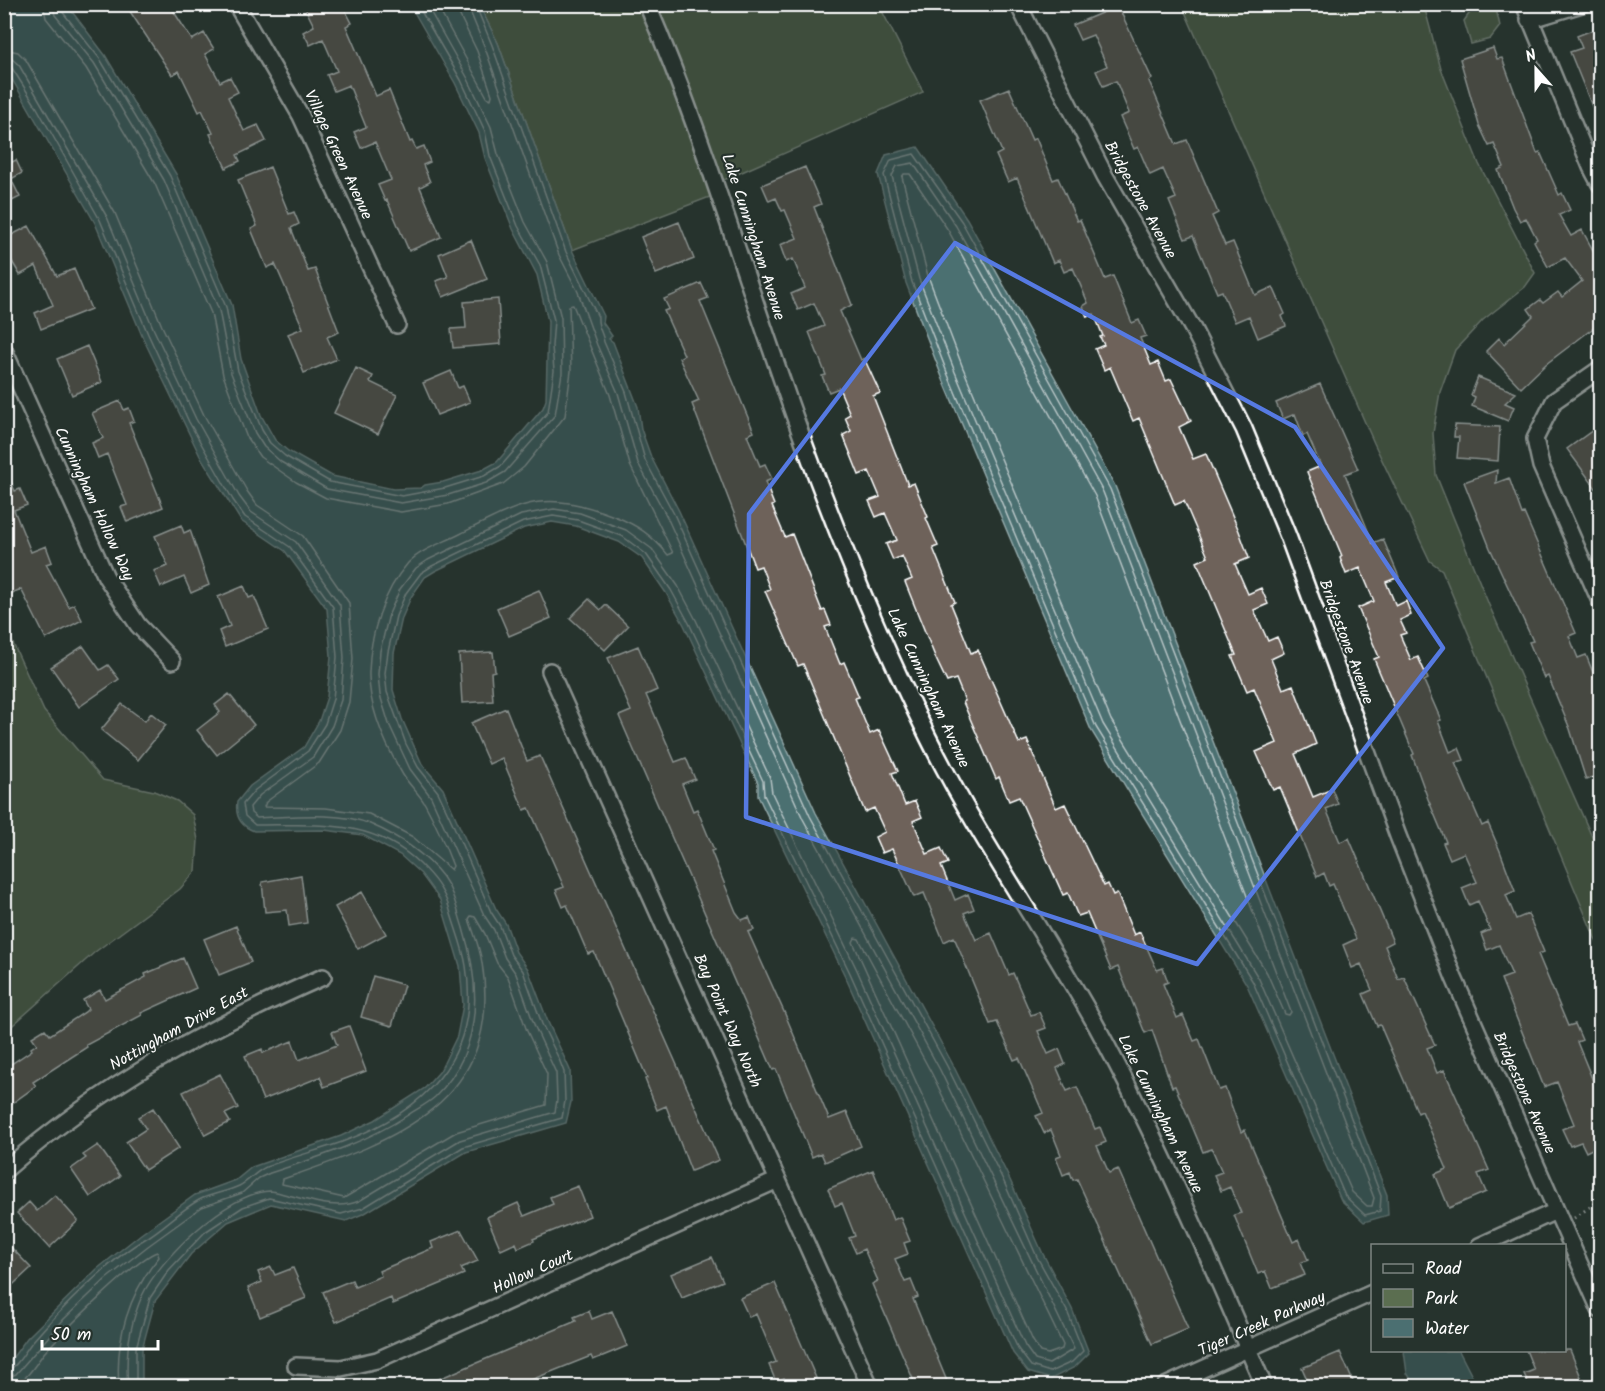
<svg xmlns="http://www.w3.org/2000/svg" width="1605" height="1391" viewBox="0 0 1605 1391" font-family="Kalam,sans-serif">
	<style>
		.green { fill: #5b6e50; stroke: #adb6a8; stroke-width: 1.5 }
		.water { fill: #4b6f71; stroke: #93a9aa; stroke-width: 1.5 }
		.lines { fill: none; stroke-linecap: round; stroke-linejoin: round }
		.shore { stroke: #b7c5c6; stroke-width: 1.5 }
		.building { fill: #6e625a; stroke: #fff; stroke-width: 1.5 }
		.minor-casing { stroke: #fff; stroke-width: 20 }
		.path { stroke: #fff; stroke-width: 3; stroke-dasharray: 1.5 4.5; stroke-linecap: butt }
		.minor { stroke: #26332d; stroke-width: 15 }
		.marked { fill: none; stroke: #567ae2; stroke-width: 4.5; stroke-linejoin: round }
		.labels { text-anchor: middle; dominant-baseline: central; stroke-width: 4.5; stroke-linejoin: round; paint-order: stroke }
		.street-label { font-size: 16px; fill: #fff; stroke: #26332d }
	</style>
	<rect width="100%" height="100%" fill="#26332d"/>
	<filter id="ink" filterUnits="userSpaceOnUse"><feTurbulence type="fractalNoise" baseFrequency=".0167" numOctaves="2"/><feDisplacementMap in="SourceGraphic" scale="12" xChannelSelector="R" yChannelSelector="G"/><feConvolveMatrix kernelMatrix="1 2 1 2 8 2 1 2 1" color-interpolation-filters="sRGB"/></filter>
	<g filter="url(#ink)">
		<path class="green" d="M479,5h400l44,87 -206,91 3,10 -148,57 -74,-207z
			M1419,5l7,8 15,56 38,95 56,109 -10,14 -42,33 -28,30 -15,42 -7,41 3,42 53,130 111,250v95l-158,-380 -12,-9 -56,-118 -192,-438z
			M1490,6l6,3 4,17 -10,13 -19,5 -7,-23 7,-10z
			M5,626l39,85 59,69 51,11 23,10 16,14 5,25 -2,31 -16,18 -85,63 -90,80z"/>
		<path class="water" d="M5,4l58,1 7,4 35,46 71,119 56,131 9,54 20,56 14,25 13,11 44,25 61,13 28,-1 4,-3 18,-3 39,-12 15,-8 46,-54 3,-8 2,-79 -11,-46 -24,-46 -28,-71 -6,-25 -24,-50 -45,-78h69l19,38 74,207 32,66 -1,7 9,13 -3,3 4,3 25,65 3,22 10,28 28,54 137,302 136,250 58,117 33,74 29,55 17,44 -14,14 -24,12 -23,-7 -15,-19 -168,-377 -87,-180v-13l-74,-158 -18,-32 -24,-35 -23,-16 -43,-16 -24,-4 -28,6 -89,43 -10,6 -14,20 -9,21 -8,35 -1,37 9,29 20,45 21,25 53,120 10,15 10,28 12,17 20,53 22,48 1,32 -5,21 -100,29 -101,61 -19,8 -75,-17 -43,18 -37,32 -36,47 -13,48v37h-137v-18l22,-30 70,-69 44,-35 54,-39 41,-15 16,-13 89,-31 34,-16 50,-32 15,-17 17,-35 6,-31 -3,-39 -20,-66 -19,-26 -21,-19 -37,-20 -39,-5 -70,1c-13,-5 -19,-15 -17,-29l13,-16 54,-39 15,-26 8,-24 4,-41 -4,-47 -42,-58 -44,-30 -41,-65 -57,-118 -48,-115 -90,-156z
			M918,147l49,72 148,267 272,709 1,20 -24,7 -23,-22 -94,-215 -156,-255 -149,-353 -36,-94 -28,-109 8,-19z
			M1404,1351h55l18,35h-62l-8,-13z"/>
		<g class="lines">
			<path class="shore" d="M52,4l3,11 39,48 70,117 55,130 12,63 24,60 9,14 17,15 46,27 74,14 47,-8 38,-12 19,-11 50,-57 7,-42 -1,-55 -14,-56 -22,-40 -27,-68 -7,-27 -24,-50 -41,-73
				M59,4l2,6 39,49 70,117 56,131 12,64 24,59 8,13 15,13 45,26 72,14 43,-8 39,-12 17,-10 47,-54 6,-41 -2,-25 2,-26 -14,-55 -22,-39 -28,-70 -5,-25 -24,-51 -44,-76
				M436,4l51,93 4,2 1,-4 -15,-44 -18,-37 -1,-10
				M4,49l14,3 8,8 89,153 47,113 42,89 43,76 10,14 46,31 46,67 4,56 -4,43 -9,28 -21,33 -53,39 -2,5 62,1 43,6 44,23 38,33 2,-4c-8,-21 -17,-42 -28,-62 -6,-11 -16,-19 -22,-29 -17,-29 -35,-69 -34,-103 1,-38 14,-80 39,-109 13,-14 35,-20 52,-29 64,-32 83,-45 154,-18 23,9 38,19 54,39l5,-2 -43,-88 -20,-70 -37,-90 -4,1 2,65 -6,45 -41,51 -21,17 -55,20 -47,8 -75,-14 -30,-16 -36,-25 -13,-19 -24,-63 -12,-62 -56,-129 -69,-116 -40,-50 -3,-14
				M4,58l8,1 7,6 88,152 47,113 42,89 43,77 12,16 45,30 44,63 4,53 -3,42 -9,26 -19,31 -53,38 -10,12 1,6 6,5c32,-1 83,-7 113,6 28,12 54,28 73,53 11,15 14,33 20,51 18,59 20,122 -28,169 -8,7 -18,12 -27,18 -43,28 -89,42 -138,58l-11,5 -17,15 -40,14 -54,39 -42,33 -42,40 -48,55 -12,5
				M4,65l8,3 24,38 64,114 48,114 41,88 44,78 12,17 45,30 43,60 4,50 -4,42 -8,25 -17,27 -53,39 -12,14 2,12 10,9c61,0 118,-7 165,39 13,13 23,25 29,43 5,19 14,39 17,59 15,92 -43,146 -124,176 -25,9 -51,15 -76,25 -11,5 -17,14 -27,19 -13,6 -28,8 -40,14 -20,11 -35,28 -54,39 -34,19 -86,72 -112,102 -8,9 -16,29 -29,30
				M914,154l48,68 148,267 271,707 -1,15 -15,4 -20,-19 -92,-214 -157,-255 -148,-352 -36,-93 -28,-107 7,-15z
				M913,163l43,63 147,266 271,706 -2,8h-5l-15,-14 -93,-213 -156,-255 -148,-352 -36,-93 -27,-103 5,-10z
				M904,174h6l38,56 147,266 196,516 -2,3 -4,-1 -18,-41 -156,-253 -148,-352 -35,-92 -26,-99z
				M471,916l4,1 10,17 12,29 11,14 19,54 20,43 -1,31 -90,27 -112,66 -62,-14 1,-5c107,-37 222,-75 199,-216 -2,-15 -8,-29 -13,-44z
				M855,938l4,1 73,135 131,271 -1,4 -14,5 -8,-2 -7,-11 -180,-399z
				M13,1386c14,-6 22,-21 31,-33 17,-19 93,-95 113,-101l2,5c-30,36 -44,82 -40,129
				M128,1386c-3,-30 2,-62 14,-90 17,-37 86,-104 128,-105 7,0 15,4 22,5 23,6 46,14 67,5l101,-61 95,-28 2,-12 -1,-27 -21,-46 -19,-53 -11,-16 -11,-28 -10,-15 -53,-118 -21,-28 -21,-45 -9,-29 -2,-21 2,-23 9,-37 11,-25 16,-21 12,-8 93,-45 33,-6 26,4 46,17 26,19 26,37 18,34 74,158 2,15 85,177 168,376 10,14 14,4 25,-15 -134,-279 -137,-251 -136,-302 -29,-54 -20,-70 -21,-48 -19,-53 -19,-37 -74,-207 -18,-44
				M136,1386v-38l14,-50 19,-28 36,-38 38,-25 26,-9 72,16 22,-6 100,-61 99,-29 3,-17 -1,-29 -5,-13 -17,-35 -19,-53 -12,-16 -11,-29 -9,-14 -39,-90 -14,-30 -20,-25 -12,-23 -19,-52 -2,-19 3,-21 8,-36 10,-23 15,-20 11,-7 91,-44 30,-6 25,4 44,16 24,18 25,36 18,33 74,158 1,14 86,178 168,376 13,17 19,6 22,-10 11,-11 -16,-40 -30,-54 -33,-75 -57,-116 -137,-250 -136,-302 -29,-54 -19,-68 -22,-50c-1,-9 -7,-15 -6,-25l-32,-65 -74,-207 -17,-41"/>
		</g>
		<path class="building" d="M125,4h44l23,36 12,-7 10,16 -9,5 15,28 10,-5 8,15 -10,5 16,34 14,-6 8,16 -29,14 3,6 -14,7 -16,-34 3,-1 -11,-23 -3,2 -20,-41 -7,4z
			M303,4h39l10,19 -6,3 30,70 13,-6 21,52 2,-1 4,8 8,-3 6,16 -7,3 7,17 -10,5 21,50 -32,14 -22,-51 -2,1 -7,-16 13,-5 -16,-38 -14,6 -7,-16 12,-5 -17,-42 -15,6 -7,-16 10,-4 -14,-32 -13,6 -7,-13 11,-6z
			M1118,6l34,73 -3,2 4,9 23,54 11,-4 31,73 -6,3 13,29 8,-3 22,53 18,-8 12,27 -3,2 4,10 -28,12 -9,-22 -14,6 -13,-31 -5,2 -24,-57 -8,3 -16,-38 7,-3 -13,-29 -13,6 -12,-28 -4,2 -14,-32 9,-4 -13,-32 -13,5 -7,-15 11,-5 -14,-31 -13,5 -7,-15z
			M1600,27v99l-30,-74 12,-4 -5,-12z
			M1493,48l4,11 5,-1 35,95 3,-1 19,43 3,-2 8,17 -11,5 12,21 11,-6 18,33v60l-54,41 -25,24 -35,-37 13,-13 5,6 29,-28 -5,-7 12,-9 3,3 15,-11 4,5 20,-16 -17,-23 -17,9 -14,-26 3,-2 -11,-21 -6,3 -7,-13 -15,-38 6,-3 -10,-23 -5,2 -10,-21 -19,-66z
			M1009,88l23,52 4,-2 17,42 5,-2 19,43 3,-1 25,59 8,-3 19,47 7,-3 7,16 -6,2 11,27 7,-3 8,19 5,-2 20,42 -12,6 14,32 13,-5 33,77 10,27 -14,6 13,30 13,-6 7,16 -14,6 14,31 9,-4 7,16 -13,6 12,30 10,-4 23,59 -21,10 18,43 19,-8 6,15 -12,5 14,33 9,-4 44,104 -8,4 13,33 6,-2 31,68 -8,3 10,25 7,-3 45,100 -11,4 8,18 -37,16 -14,-34 12,-5 -25,-58 -4,2 -38,-88 -3,1 -14,-32 9,-4 -11,-26 -9,4 -9,-23 13,-6 -23,-55 -4,2 -5,-13 -7,4 -37,-90 -7,3 -17,-38 21,-9 -23,-55 -7,3 -15,-35 4,-1 -39,-93 11,-5 -24,-56 -9,4 -36,-87 -6,3 -23,-54 -6,3 -9,-21 9,-4 -4,-8 3,-1 -9,-22 -7,3 -4,-11 5,-3 -15,-35 -9,4 -5,-12 -6,3 -36,-85 -9,4 -12,-27 6,-3 -22,-52z
			M16,160l6,13 -11,6 9,18 -16,8v-39z
			M270,167l19,47 5,-2 5,12 -8,4 17,43 7,-2 24,63 -12,5 10,22 -33,14 -16,-39 15,-6 -28,-64 -8,4 -16,-39 6,-3 -19,-46z
			M805,167l16,37 -7,3 38,98 -12,6 21,49 3,-2 16,35 -7,3 35,89 6,-2 14,34 -2,1 12,28 -5,2 22,54 -4,2 20,49 7,-3 41,93 8,-3 29,68 9,-4 39,82 4,-2 5,11 4,-2 17,42 6,-3 17,38 6,-2 5,14 -5,2 14,34 6,-3 11,26 5,-2 20,51 6,-2 16,44 4,-2 48,112 6,-3 9,21 -8,3 5,12 -33,13 -7,-17 -7,3 -24,-59 7,-2 -11,-26 -9,4 -7,-16 8,-3 -10,-23 -9,3 -28,-66 -3,1 -20,-57 -7,3 -27,-66 -7,3 -24,-57 -9,3 -10,-23 -5,2 -44,-98 -10,4 -10,-24 -3,2 -33,-77 2,-1 -9,-22 -9,3 -11,-23 -31,-77 7,-3 -10,-23 -9,4 -7,-16 11,-4 -12,-27 -9,4 -7,-16 11,-4 -11,-26 -10,4 -16,-40 8,-4 -6,-14 5,-3 -11,-26 -10,4 -7,-16 4,-1 -17,-43 15,-6 -10,-23 -16,7 -7,-16 14,-6 -12,-29 -7,3 -6,-17 17,-7 -12,-28 -3,1 -6,-13 -7,3 -7,-16z
			M679,222l15,37 -38,15 -15,-37z
			M29,226l28,50 17,-7 17,40 -50,20 -6,-16 18,-8 -17,-39 -16,9 -16,-27v-9z
			M471,240l16,39 -44,18 -7,-16 12,-4 -9,-23z
			M701,283l7,15 -8,3 54,131 -7,3 13,31 5,-2 7,15 -7,3 9,23 -2,1 13,31 7,-3 30,77 3,-1 6,15 -6,2 15,37 4,-2 15,35 -4,1 15,36 9,-4 19,41 -6,2 13,32 10,-4 7,16 -9,4 14,33 14,-6 7,15 -7,3 14,34 13,-6 6,15 -10,4 12,27 15,-7 18,42 4,-2 18,42 8,-3 7,16 -8,3 10,23 11,-5 6,15 -8,4 10,23 10,-4 18,42 5,-2 6,15 -9,4 12,27 9,-4 70,160 -36,15 -75,-165 -4,1 -3,-8 -7,3 -7,-18 5,-2 -10,-25 -7,3 -8,-17 7,-3 -24,-55 -5,2 -17,-38 -7,2 -36,-87 -10,5 -20,-49 -10,4 -22,-48 -10,4 -7,-16 10,-5 -11,-24 -9,4 -62,-148 -5,2 -33,-75 5,-2 -9,-23 -6,2 -63,-164 7,-3 -20,-43 5,-3 -20,-44 5,-2 -5,-10z
			M498,299l3,45 -48,4 -2,-19 15,-1 -2,-26z
			M87,346l15,36 -30,13 -15,-36z
			M356,368l17,8 -3,6 27,13 -19,39 -44,-21z
			M451,371l7,17 5,-2 7,16 -33,13 -14,-32z
			M1478,377l38,16 -11,10 9,4 -6,14 -36,-15 3,-9 -4,-2z
			M1320,384l38,85 -13,5 17,42 11,27 10,-4 16,38 -13,5 10,24 10,-5 5,14 -11,5 6,13 -6,2 11,25 7,-3 10,22 -4,2 17,39 -3,1 12,31 9,-4 5,12 -9,3 27,63 6,-3 12,28 15,40 -9,4 10,24 12,-5 16,38 -6,2 30,72 7,-2 7,16 -5,2 23,56v47l-14,7 -5,-10 -11,4 -8,-17 12,-5 -17,-42 -13,5 -43,-108 11,-4 -13,-30 -12,5 -6,-16 9,-4 -12,-29 -9,4 -7,-17 15,-6 -13,-29 -14,6 -7,-16 3,-1 -18,-43 -16,-44 2,-1 -40,-95 5,-2 -21,-49 16,-7 -14,-33 -14,6 -6,-16 2,-2 -35,-84 14,-6 -14,-32 -4,2 -8,-22 -12,5 -7,-16z
			M120,401l4,9 5,-2 5,13 -5,2 34,84 -36,15 -6,-15 6,-2 -20,-51 -9,4 -6,-15 11,-5 -11,-25z
			M1455,425l45,2 -2,34 -41,-3 2,-21h-5z
			M1600,425v69l-33,-45z
			M4,466l11,25 5,-2 7,16 -13,5 17,42 15,-6 6,16 -6,2 23,43 5,-3 8,16 -36,19 -25,-50 -11,5 -6,-16z
			M1497,470l-1,13 13,-5 13,36 2,-1 52,120 -7,3 9,22 8,-3 14,35v84l-14,6 -16,-51 -22,-53 -4,2 -15,-36 4,-1 -43,-93 -26,-66z
			M181,525l3,8 6,-3 19,55 -18,8 -7,-16 -23,10 -7,-16 14,-5 -13,-30z
			M244,586l5,12 5,-2 14,33 -43,18 -6,-16 11,-5 -12,-29z
			M539,590l12,28 -42,18 -12,-28z
			M589,599l12,11 5,-5 22,21 -23,24 -35,-32z
			M83,646l17,24 8,-5 11,14 -40,28 -28,-40z
			M638,646l19,44 -11,5 29,67 11,-4 9,21 -13,5 11,27 4,-2 17,41 -3,1 25,61 6,8 7,-3 5,13 -6,2 37,82 44,105 18,-7 14,34 -36,16 -4,-9 -9,4 -36,-88 -3,1 -154,-354 12,-5 -23,-53z
			M493,652l2,19 -4,1 2,29 -31,2 -3,-49z
			M229,694l25,31 -37,30 -20,-25 23,-18 -5,-7z
			M122,704l23,17 6,-8 15,12 -28,35 -37,-30z
			M506,708l21,53 13,-5 179,404 -28,11 -25,-65 -9,4 -12,-31 2,-1 -53,-126 -6,2 -21,-49 -4,2 -7,-17 8,-3 -35,-79 -5,2 -22,-52 -13,6 -18,-41z
			M301,875l6,48 -18,3 -2,-16 -22,2 -3,-30z
			M362,892l24,42 -28,15 -23,-42z
			M236,926l15,36 -32,13 -15,-36z
			M183,958l13,30 -55,25 1,2 -56,30 1,2 -54,35 3,4 -32,23v-40l28,-19 -1,-2 6,-4 -5,-7 13,-8 5,6 35,-23 3,-3 -5,-9 17,-10 5,9 41,-22 -1,-3z
			M373,976l31,9 -12,41 -31,-9z
			M349,1026l17,45 -42,16 -4,-10 -57,23 -18,-44 17,-7 1,4 29,-12 7,19 38,-15 -5,-13z
			M220,1074l18,34 -13,6 5,8 -25,13 -22,-43z
			M153,1108l26,40 -34,22 -19,-28 20,-13 -8,-12z
			M98,1145l22,31 -30,21 -19,-28 15,-11 -3,-3z
			M873,1170l20,50 7,-3 10,24 -6,2 4,11 -13,5 10,23 6,-2 7,17 -5,2 36,87h-33l-44,-102 6,-3 -14,-32 -8,4 -7,-15 6,-2 -13,-33 -7,3 -7,-17z
			M578,1186l12,30 -57,23 1,2 -16,7 -2,-5 -15,7 -14,-33 31,-14 6,13 29,-12 -3,-7z
			M55,1195l23,26 -29,27 -32,-35 12,-11 8,9z
			M461,1230l17,31 -17,7 3,6 -71,30 -2,-6 -55,24 -13,-30 29,-12 3,7 26,-11 -2,-5 54,-23 -2,-6z
			M4,1240l27,28 -27,25z
			M712,1257l11,24 -41,17 -11,-24z
			M271,1267l4,8 18,-7 13,30 -46,19 -12,-29 14,-6 -4,-10z
			M775,1283l41,95 -21,8h-8l-3,-8 -8,4 -7,-17 7,-3 -20,-48 -7,3 -9,-19z
			M589,1311l3,8 20,-8 15,35 -34,14 -2,-4 -75,30h-94l154,-65 -2,-4z
			M1526,1350h44l13,32 -12,4h-41l-6,-12 10,-4z
			M1340,1352l15,34h-45l-8,-18z"/>
		<g class="lines">
			<g class="minor-casing">
				<path id="minor" d="M236,4l65,112 96,209
					M647,4c51,118 87,239 129,359 43,127 93,254 152,374 50,101 115,192 169,290 63,116 115,238 167,359
					M1018,4l87,172 88,153 51,100 44,107 110,300 56,142 146,332
					M1524,4l67,163 9,17
					M1529,20l53,-16
					M4,350l102,227 32,48 34,36
					M1600,369l-46,32 -19,38 6,27 59,135
					M550,671l320,715
					M4,1171c98,-86 201,-142 319,-194
					M1479,1246l77,-35
					M296,1366l45,2 36,-8 401,-180
					M1165,1386l207,-93"/>
			</g>
			<path class="path" d="M1574,1218l26,-18"/>
			<use href="#minor" class="minor"/>
		</g>
	</g>
	<path d="M0 0H1605V1391H0ZM955,243l340,184 148,221 -246,316 -451,-147 3,-303z" fill="#26332d" fill-opacity=".55" fill-rule="evenodd"/>
	<path class="marked" d="M955,243l340,184 148,221 -246,316 -451,-147 3,-303z"/>
	<g class="labels">
		<g class="street-label">
			<text transform="translate(338 155) rotate(65)">Village Green Avenue</text>
			<text transform="translate(1140 200) rotate(61)">Bridgestone Avenue</text>
			<text transform="translate(753 237) rotate(72)">Lake Cunningham Avenue</text>
			<text transform="translate(94 504) rotate(65)">Cunningham Hollow Way</text>
			<text transform="translate(1346 642) rotate(70)">Bridgestone Avenue</text>
			<text transform="translate(928 688) rotate(65)">Lake Cunningham Avenue</text>
			<text transform="translate(727 1021) rotate(66)">Bay Point Way North</text>
			<text transform="translate(179 1029) rotate(-29)">Nottingham Drive East</text>
			<text transform="translate(1524 1093) rotate(66)">Bridgestone Avenue</text>
			<text transform="translate(1160 1114) rotate(64)">Lake Cunningham Avenue</text>
			<text transform="translate(533 1272) rotate(-24)">Hollow Court</text>
			<text transform="translate(1262 1324) rotate(-24)">Tiger Creek Parkway</text>
		</g>
	</g>
	<rect width="1605" height="1391" fill="none" stroke="#26332d" stroke-width="24"/>
	<rect x="12" y="12" width="1581" height="1367" fill="none" stroke="#fff" stroke-width="2" filter="url(#ink)"/>
	<rect x="1371" y="1244" width="195" height="108" fill="#26332d" stroke="#7d8581" stroke-width="1.5"/>
	<rect x="1383" y="1264" width="30" height="9" fill="#26332d" stroke="#7d8581" stroke-width="1.5"/>
	<text x="1425" y="1274" font-size="18" fill="#ffffff">Road</text>
	<rect x="1383" y="1289" width="30" height="18" fill="#5b6e50" stroke="#7d8581" stroke-width="1.5"/>
	<text x="1425" y="1304" font-size="18" fill="#ffffff">Park</text>
	<rect x="1383" y="1319" width="30" height="18" fill="#4b6f71" stroke="#7d8581" stroke-width="1.5"/>
	<text x="1425" y="1334" font-size="18" fill="#ffffff">Water</text>
	<g transform="translate(1536 69) rotate(339)" stroke="#26332d" stroke-width="4.5" paint-order="stroke">
	<path d="M0-4.5L10 22L0 15L-10 22Z" fill="#ffffff"/>
	<text y="-9" font-size="16" font-weight="bold" text-anchor="middle" fill="#ffffff">N</text>
	</g>
	<path d="M42 1340v9h116v-9" fill="none" stroke="#ffffff" stroke-width="3"/>
	<text x="51" y="1340" font-size="18" fill="#ffffff" stroke="#26332d" stroke-width="4.5" paint-order="stroke">50 m</text>
</svg>
